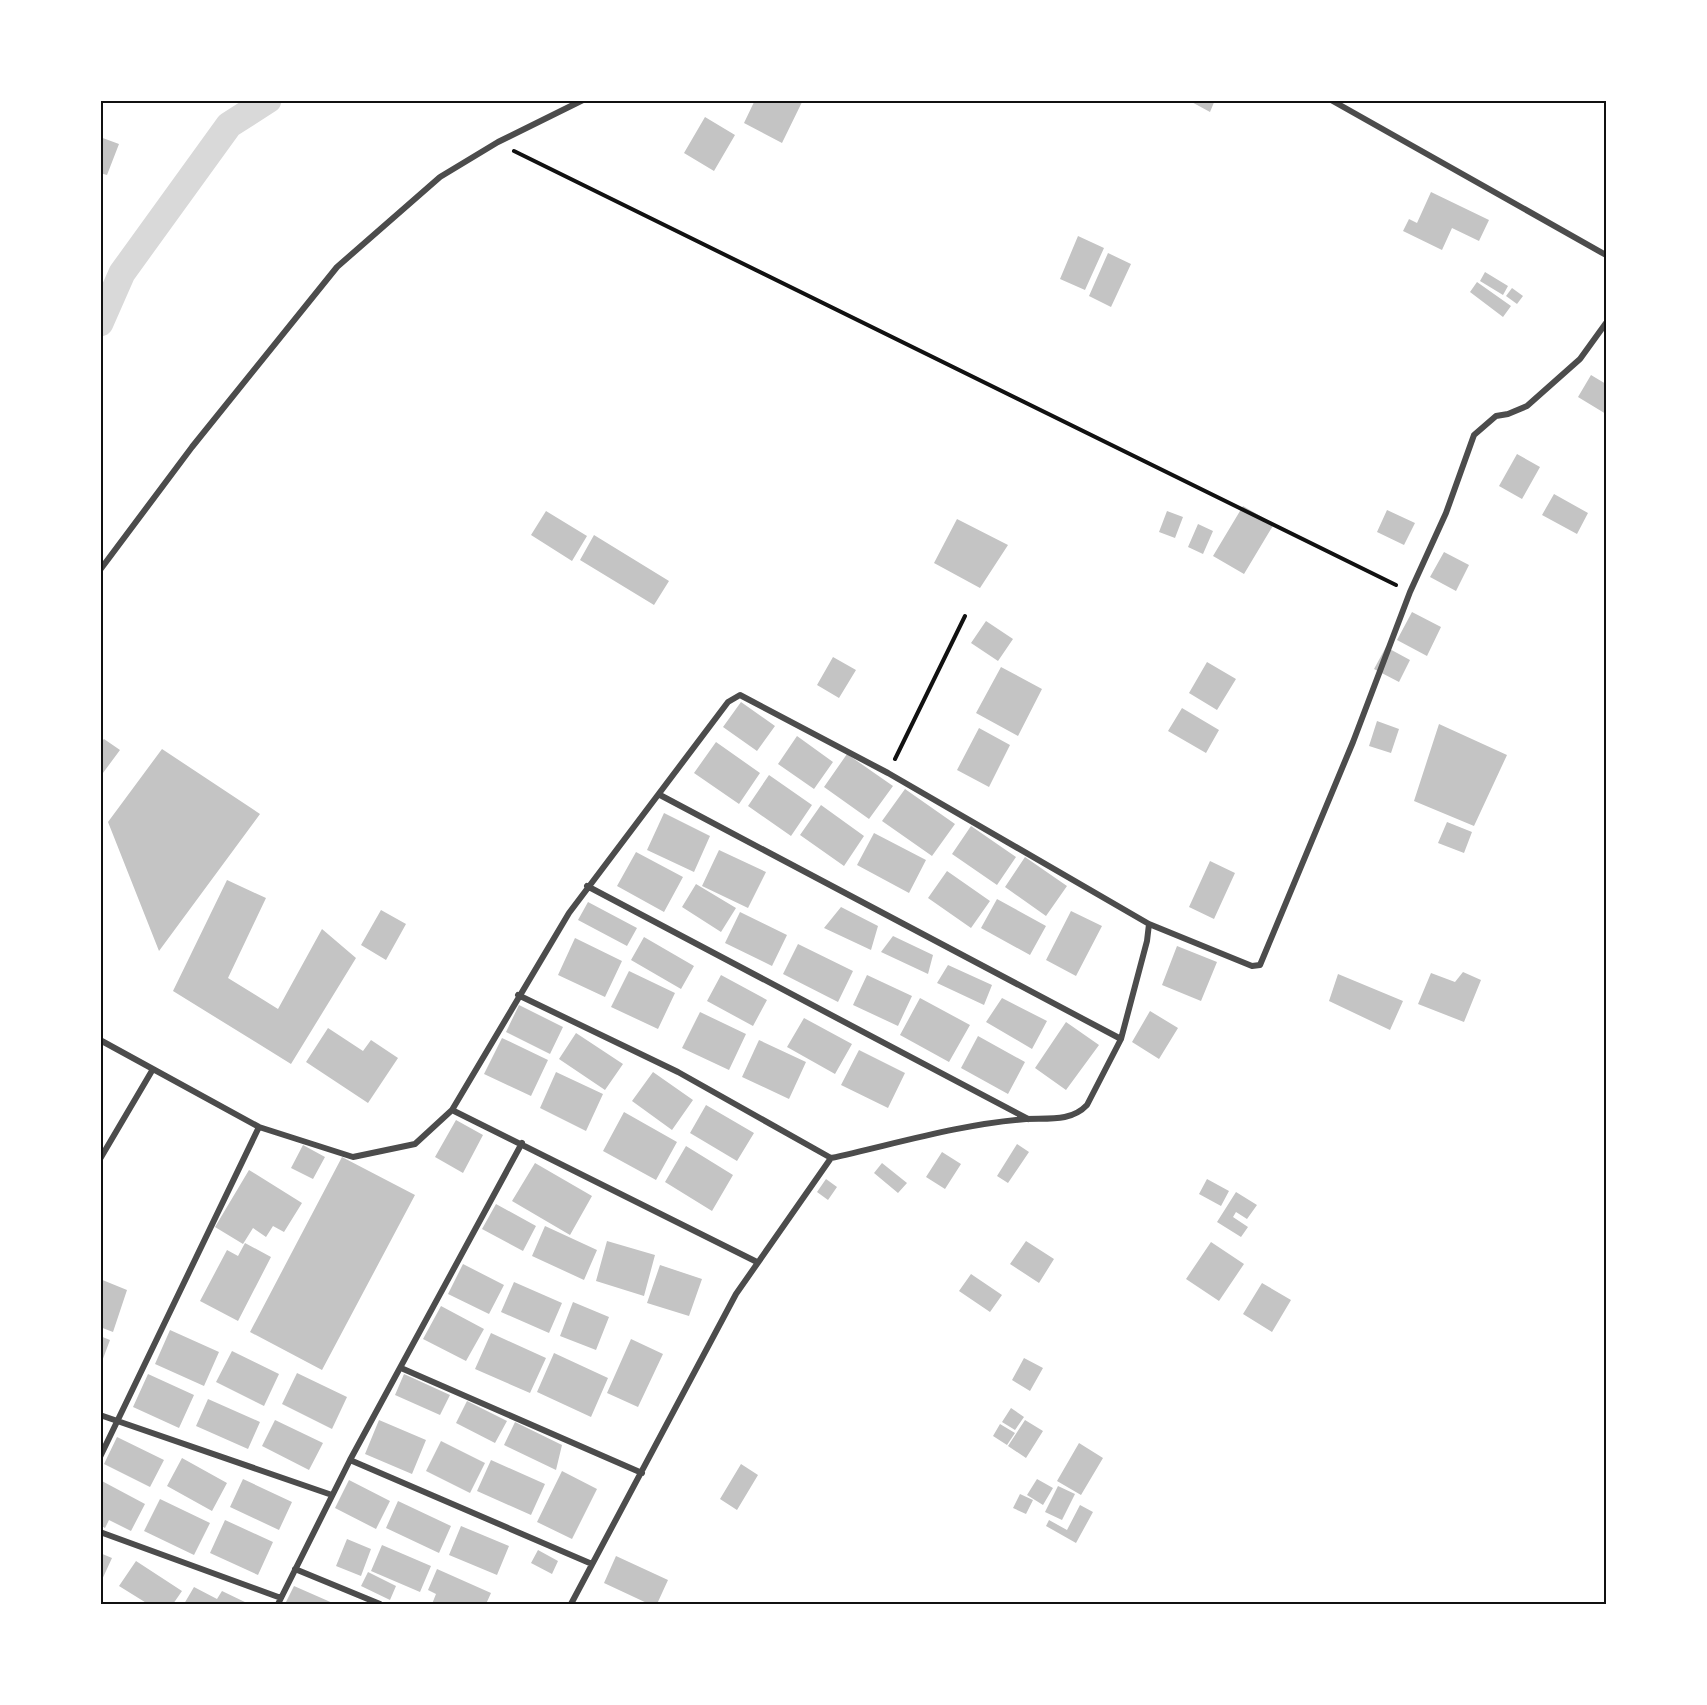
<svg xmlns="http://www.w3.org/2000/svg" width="1707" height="1705" viewBox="0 0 1707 1705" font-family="'Noto Sans',sans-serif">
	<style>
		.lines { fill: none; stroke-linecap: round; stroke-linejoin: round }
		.canal { stroke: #d9d9d9; stroke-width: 27 }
		.building { fill: #c4c4c4 }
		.path { stroke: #111; stroke-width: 4 }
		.minor { stroke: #4c4c4c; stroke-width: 6 }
		.neatline { fill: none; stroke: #111; stroke-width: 2 }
	</style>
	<rect width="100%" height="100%" fill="#fff"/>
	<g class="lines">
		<path class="canal" d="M100,323l22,-50 107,-148 39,-25"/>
	</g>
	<path class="building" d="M755,100h48l-21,43 -38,-20z
		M1188,100h27l-5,12z
		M705,117l30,18 -21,36 -30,-18z
		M100,137l19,7 -12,31 -7,-2z
		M1431,192l58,28 -10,21 -27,-13 -10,22 -39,-19 6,-12 8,4z
		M1078,236l26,12 -19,42 -25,-11z
		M1108,253l23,11 -20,43 -22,-11z
		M1485,272l23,14 -5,9 -23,-14z
		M1477,282l34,24 -8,11 -33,-25z
		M1512,288l11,8 -6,8 -11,-8z
		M1591,375l15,9v30l-28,-17z
		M1517,454l23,13 -18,32 -23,-13z
		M1554,494l34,19 -11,21 -35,-19z
		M1243,506l31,18 -30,50 -31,-18z
		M1387,510l28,13 -11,22 -27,-13z
		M546,511l41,25 -15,25 -41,-26z
		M1167,511l16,6 -8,21 -16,-6z
		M957,519l51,26 -28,43 -46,-25z
		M1198,524l15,7 -10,23 -15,-7z
		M594,535l75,46 -15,24 -74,-45z
		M1444,552l25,13 -13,26 -26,-14z
		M1412,612l29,15 -14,29 -30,-16z
		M986,621l27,18 -15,22 -27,-18z
		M1386,647l24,13 -11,22 -25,-13z
		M833,657l23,13 -17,28 -22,-13z
		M1207,662l29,17 -19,31 -28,-17z
		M1001,667l41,22 -24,47 -42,-23z
		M741,702l34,24 -18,25 -34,-24z
		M1182,708l37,22 -13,23 -38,-22z
		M1377,721l22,8 -8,24 -22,-7z
		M1439,724l68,31 -33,71 -60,-25z
		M979,728l31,17 -21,42 -32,-17z
		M797,736l36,26 -19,27 -36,-25z
		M104,739l16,11 -20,27v-34z
		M716,742l44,31 -21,31 -45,-31z
		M162,749l98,65 -101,137 -51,-129z
		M847,754l46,32 -24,33 -45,-32z
		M769,775l43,30 -21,31 -43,-30z
		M905,789l50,35 -23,32 -50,-35z
		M821,805l43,31 -20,30 -44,-31z
		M664,813l46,23 -16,36 -47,-22z
		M1447,822l25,10 -8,21 -26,-10z
		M971,826l45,31 -19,28 -45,-31z
		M874,833l52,27 -17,33 -52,-28z
		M719,850l47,22 -18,36 -46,-22z
		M636,852l47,25 -19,35 -47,-26z
		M1025,857l42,29 -21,30 -41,-29z
		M1210,861l25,12 -21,46 -25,-12z
		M947,871l43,30 -19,27 -43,-30z
		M227,880l39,18 -38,80 50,31 44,-80 34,29 -65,106 -118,-73z
		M696,884l40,24 -15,24 -39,-25z
		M997,899l49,27 -16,29 -49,-27z
		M588,902l49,26 -10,18 -49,-26z
		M841,907l37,19 -7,24 -47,-22z
		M381,910l25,14 -20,36 -25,-15z
		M1071,911l31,15 -26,50 -30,-16z
		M740,912l47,23 -15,31 -47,-23z
		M893,936l40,19 -5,19 -47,-22z
		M644,937l50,29 -13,23 -50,-29z
		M575,938l47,23 -17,36 -47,-22z
		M798,944l55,27 -15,31 -55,-28z
		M1177,946l40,16 -16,39 -39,-16z
		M948,965l44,20 -8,20 -47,-22z
		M629,971l46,22 -17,36 -47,-22z
		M1463,972l18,8 -17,42 -46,-18 13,-31 24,9z
		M1338,974l65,27 -13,29 -61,-29z
		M721,975l46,25 -14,26 -46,-25z
		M867,975l45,21 -14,30 -45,-21z
		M920,998l50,27 -21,37 -49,-27z
		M1002,998l45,23 -15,28 -46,-27z
		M519,1005l44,22 -13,27 -44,-22z
		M1150,1011l28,17 -19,31 -27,-17z
		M700,1012l46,22 -17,36 -47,-22z
		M804,1018l48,26 -17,30 -48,-27z
		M1066,1022l33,23 -33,45 -31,-22z
		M328,1028l35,23 8,-11 27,18 -30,45 -62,-41z
		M576,1033l47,31 -18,26 -46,-31z
		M978,1036l47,26 -17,32 -47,-26z
		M502,1038l46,22 -17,36 -47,-22z
		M759,1040l47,22 -17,37 -47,-22z
		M859,1050l46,23 -17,35 -47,-23z
		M556,1072l47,22 -17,37 -46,-23z
		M653,1072l40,28 -21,30 -40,-29z
		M706,1105l48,28 -17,28 -47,-28z
		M624,1112l53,30 -21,38 -53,-29z
		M456,1120l27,15 -20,38 -28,-16z
		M1017,1144l12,8 -21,31 -11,-7z
		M303,1145l22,12 -12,22 -22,-11z
		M686,1146l47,29 -21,36 -47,-29z
		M942,1152l19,12 -16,25 -19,-12z
		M342,1157l73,38 -93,175 -72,-38z
		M535,1163l57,33 -22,39 -58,-34z
		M882,1163l25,20 -9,10 -24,-20z
		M249,1170l53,33 -18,29 -11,-6 -7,11 -13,-9 -10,16 -28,-17z
		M826,1179l11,8 -9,13 -11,-8z
		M1207,1179l22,12 -8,15 -22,-12z
		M1236,1192l21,13 -10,14 -11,-7 -3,5 15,10 -7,10 -24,-15z
		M496,1204l40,22 -13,25 -41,-22z
		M545,1226l52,24 -13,30 -52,-24z
		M607,1241l48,14 -11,41 -48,-15z
		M1026,1241l28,18 -15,24 -29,-19z
		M1211,1242l33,22 -25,37 -33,-22z
		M245,1243l26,14 -33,64 -38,-20 27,-51 11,6z
		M463,1264l41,21 -15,29 -41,-20z
		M660,1265l42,14 -13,37 -42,-13z
		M971,1274l31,21 -12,17 -31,-21z
		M100,1279l27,11 -14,42 -13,-5z
		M514,1282l48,21 -13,30 -48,-21z
		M1262,1283l29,17 -19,32 -29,-18z
		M573,1302l36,15 -13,33 -36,-14z
		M441,1306l43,23 -18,32 -43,-22z
		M170,1330l49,22 -15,34 -49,-22z
		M491,1333l55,25 -16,35 -55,-24z
		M100,1336l10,4 -9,24h-1z
		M631,1339l32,15 -25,53 -31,-14z
		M232,1351l47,23 -15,32 -48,-24z
		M554,1353l54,25 -17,39 -54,-25z
		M1024,1358l19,10 -13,23 -18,-11z
		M297,1373l50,24 -15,32 -50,-25z
		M148,1374l46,21 -15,33 -46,-21z
		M404,1374l46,21 -10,20 -45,-20z
		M208,1399l52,23 -12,27 -52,-23z
		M467,1401l40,20 -12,22 -39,-20z
		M1011,1408l13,9 -9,13 -13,-8z
		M275,1420l48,23 -14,27 -47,-24z
		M379,1420l47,20 -14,34 -47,-20z
		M1025,1420l18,11 -17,27 -18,-12z
		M515,1422l47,23 -6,25 -52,-25z
		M1000,1424l15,9 -8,12 -14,-9z
		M117,1437l47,23 -14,27 -46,-23z
		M441,1441l44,22 -15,30 -44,-22z
		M1079,1443l24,15 -22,37 -24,-14z
		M182,1458l45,25 -15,28 -45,-25z
		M491,1460l54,24 -14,31 -54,-24z
		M741,1464l17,11 -21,35 -17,-11z
		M562,1471l35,18 -25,50 -35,-17z
		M243,1479l49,23 -13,28 -49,-23z
		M1037,1479l16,9 -10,17 -16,-10z
		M100,1480l45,24 -14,27 -22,-11 -4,8 -5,-3z
		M349,1480l41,21 -14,28 -41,-21z
		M1058,1486l17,8 -13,26 -17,-8z
		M1020,1494l13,6 -7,14 -13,-6z
		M160,1499l50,24 -16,32 -50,-24z
		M398,1501l53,25 -12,27 -53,-25z
		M1080,1505l13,7 -17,31 -30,-17 3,-6 18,10z
		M225,1520l48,22 -15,33 -48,-22z
		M461,1526l48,20 -12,29 -48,-20z
		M347,1539l24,10 -10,27 -25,-10z
		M382,1545l49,21 -11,26 -49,-21z
		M538,1550l20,11 -6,13 -21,-11z
		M100,1553l12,5 -12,26z
		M616,1556l52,24 -11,24h-8l-45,-21z
		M136,1561l46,30 -9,13h-25l-29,-18z
		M437,1569l54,24 -5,11h-54l4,-10 -8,-4z
		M368,1572l28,14 -6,14 -29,-14z
		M294,1586l41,18h-50z
		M194,1587l23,12 5,-8 27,13h-65z"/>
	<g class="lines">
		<path class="path" d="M514,151l882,434
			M895,759l70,-143"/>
		<path class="minor" d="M1331,100l275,155
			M100,570l92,-123 145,-180 103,-90 58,-35 85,-42
			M660,795l461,244
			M587,886l441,233
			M1149,924l103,42 8,-1 93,-223 57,-150 36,-79 28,-78 22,-19 12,-2 19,-8 53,-47 26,-36
			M518,995l160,77 153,86
			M100,1040l159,87 94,30 62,-13 37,-34 117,-197 159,-211 12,-7 148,78 261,151 -2,17 -26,98 -34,66c-16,17 -39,13 -61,14 -66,5 -131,25 -195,39l-95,136 -165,310
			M452,1110l305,152
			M100,1159l53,-90
			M401,1368l241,105
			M100,1415l232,80
			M100,1457l159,-330
			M350,1460l242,104
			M100,1532l181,66
			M295,1569l85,35
			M278,1604l72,-144 172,-317"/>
	</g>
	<rect width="1707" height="1705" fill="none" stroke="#ffffff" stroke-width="204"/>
	<rect x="102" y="102" width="1503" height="1501" class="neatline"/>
</svg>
